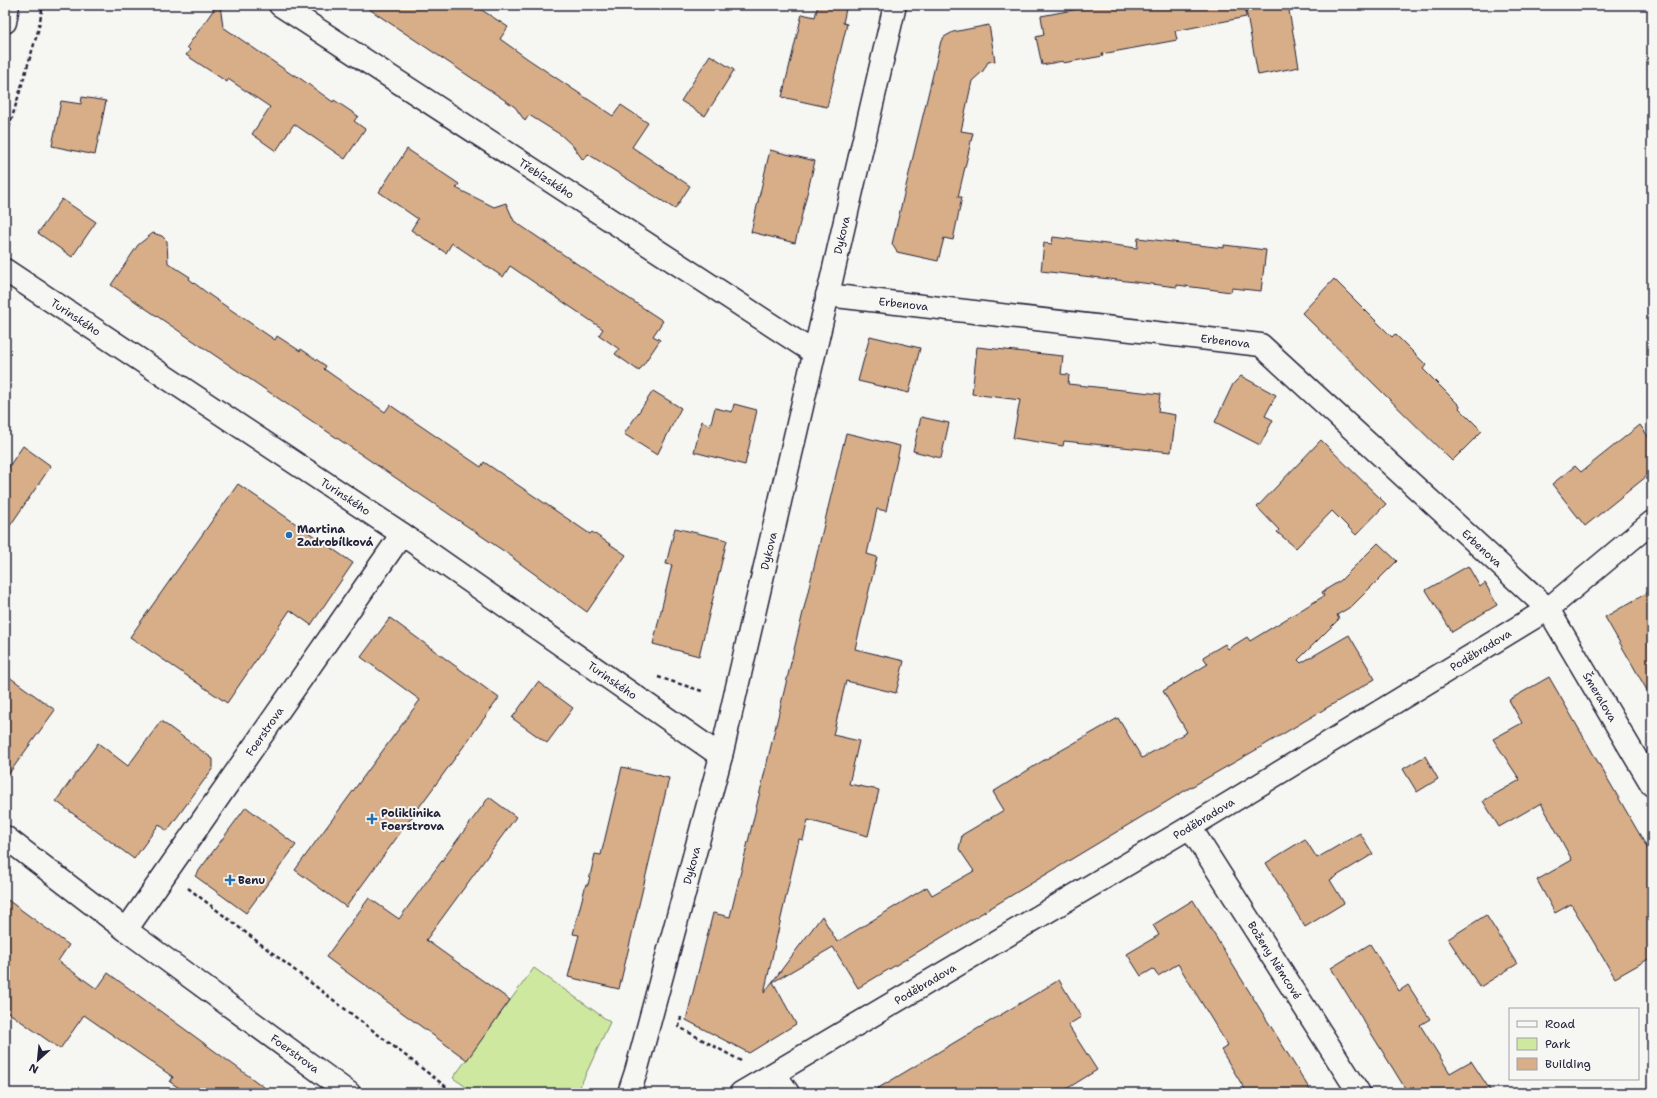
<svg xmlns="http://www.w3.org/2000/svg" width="1657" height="1098" viewBox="0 0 1657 1098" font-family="'Shantell Sans',sans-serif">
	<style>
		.green { fill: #cee99f; stroke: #78866d }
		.building { fill: #d7ae88; stroke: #22223b }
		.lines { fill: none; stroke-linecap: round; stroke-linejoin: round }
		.minor-casing { stroke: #22223b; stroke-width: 25 }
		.path { stroke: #22223b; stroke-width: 2.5; stroke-dasharray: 4 3; stroke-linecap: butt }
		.minor { stroke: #f6f6f2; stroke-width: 22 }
		.poi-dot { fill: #1f6fb2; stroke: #f6f6f2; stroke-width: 1.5 }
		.labels { text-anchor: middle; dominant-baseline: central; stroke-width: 4; stroke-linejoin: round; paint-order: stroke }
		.street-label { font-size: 11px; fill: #22223b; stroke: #f6f6f2 }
		.poi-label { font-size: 11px; font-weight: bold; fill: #22223b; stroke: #f6f6f2; text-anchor: start }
	</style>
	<rect width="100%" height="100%" fill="#f6f6f2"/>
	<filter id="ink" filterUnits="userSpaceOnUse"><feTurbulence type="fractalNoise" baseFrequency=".025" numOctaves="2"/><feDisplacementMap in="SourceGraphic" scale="8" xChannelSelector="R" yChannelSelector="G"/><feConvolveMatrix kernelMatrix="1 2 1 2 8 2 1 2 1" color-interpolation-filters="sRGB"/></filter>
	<g filter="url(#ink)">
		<path class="green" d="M534,968l76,54 -33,71h-102l-22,-15z"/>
		<path class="building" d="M217,5h3l3,22 71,49v-2l39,28 1,-2 24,16 -4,5 11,8 -20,30 -51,-35 -18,27 -24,-17 18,-27 -42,-28 -1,3 -41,-27 4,-5 -3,-3z
			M363,5h111l34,22 -8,12 28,20 85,57 8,-11 27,18 -16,24 58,39 -15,23 -87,-55 -5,6 -10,-14 -12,-11 -32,-20 -4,6 -10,-14z
			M818,5h10l18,4 -3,14 4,1 -20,83 -45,-10 20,-83 13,3z
			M1099,5h146l1,12 -71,14 2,9 -75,14 1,2 -40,7v-2l-21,4 -6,-28 8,-2 -3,-19z
			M1245,5h43l11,62 -41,8z
			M989,25l6,36 -7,1 -5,9 -11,10 -11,50 12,2 -15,64h4l-9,43 -9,-2 -6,23 -41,-9 -5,-8 49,-203 3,-4 9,-5z
			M710,55l24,15 -29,46 -24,-15z
			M82,97l24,4 -11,54 -43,-9 9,-45 20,3z
			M407,149l52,35 -3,4 38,19 12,-4 8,18 75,51 74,49 -10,15 7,4 -21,31 -24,-17 4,-5 -20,-14 4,-6 -93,-63 -7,11 -51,-34 -6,10 -35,-23 7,-11 -39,-27z
			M770,150l45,11 -20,82 -44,-11z
			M62,199l34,23 -24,35 -34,-24z
			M153,233l9,3 5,5 1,22 22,14 -1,2 22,17 64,44 2,-4 23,15 1,-2 25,17 -2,3 61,43 5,-7 91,62 3,-5 106,72 2,-2 34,23 -39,57 -73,-53v-1l-403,-273 27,-40z
			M1053,237l84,11 1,-10 86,10v-3l42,5 -5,41 -29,-3 -1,4 -54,-7v2l-136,-16 3,-28 8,1z
			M1334,279l58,58 3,-3 31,31 -3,4 37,37 -1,2 23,23 -30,30 -150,-148z
			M870,336l50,12 -11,45 -51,-12z
			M977,347l86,9 -2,18 8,1 -1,9 92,10 -2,18 18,3 -5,37 -107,-11 -1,5 -50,-8 7,-38 -48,-6z
			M1241,376l35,19 -11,21 8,4 -13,25 -45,-23 18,-38z
			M653,391l28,17 -24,47 -33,-21z
			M734,404l23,6 -12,55 -51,-13 8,-31 8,5 5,-18 17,4z
			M921,417l28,6 -8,35 -28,-7z
			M1640,425l12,17v30l-67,54 -33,-42 23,-18 6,6z
			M846,433l54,13 -14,65 -9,-2 -10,45 10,3 -22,92 49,12 -8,32 -50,-12 -13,54 26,6 -10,43 30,6 -11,46 -60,-16 -5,20 -4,-1 -35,154 58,-77 15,26 90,-55 5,8 42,-24 -15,-22 3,-14 42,-25 -11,-18 48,-30 77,-44 24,40 45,-26 -24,-41 45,-27 -5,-7 22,-13 3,5 19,-12 3,4 74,-45 -2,-4 18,-11 38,-38 19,18 -45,45 -15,9 2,4 -41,41 3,3 48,-28 26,44 -114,68 -75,43 -328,198 -25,-41 -60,35 23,42 -47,29 -63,-33 27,-107 17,4z
			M1321,440l65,64 -30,31 -24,-24 -36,37 -19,-16 2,-2 -22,-23z
			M23,446l28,20 -46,67v-61z
			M238,484l115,79 -42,62 -21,-15 -63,93 -97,-66z
			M675,528l52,12 -28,116 -46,-12 19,-79 -6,-1z
			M1468,566l12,21 5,-4 12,22 -45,27 -26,-42z
			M1652,590v109l-47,-82z
			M390,618l109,80 -153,209 -51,-37 125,-170 -59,-43z
			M5,674l50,36 -50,69z
			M1549,677l103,179v101l-37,21 -44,-74 -16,9 -18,-33 35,-20 -31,-57 -42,24 -16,-26 37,-21 -27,-41 29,-16 -13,-23z
			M538,682l35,26 -26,35 -35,-25z
			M161,721l52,38v9l-46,63 -8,-7 -25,35 -78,-58 42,-58 30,23z
			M1425,756l13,23 -21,13 -14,-23z
			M622,767l47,11 -50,211 -51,-12 11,-42 -6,-1 13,-50 2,1 7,-31 6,1z
			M489,797l27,20 -90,123 84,60 -43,60 -141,-103 43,-59 30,21z
			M246,807l50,38 -50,68 -51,-37z
			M1360,833l13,21 -43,26 14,23 -39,24 -39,-64 39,-24 12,19z
			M5,898l64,47 -11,16 39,28 11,-16 164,120h-85l-17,-11 3,-5 -89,-62 -24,34 -55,-39z
			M1193,900l46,75 73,118h-65l-26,-43 7,-4 -50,-82 -20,12 -5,-7 -12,7 -14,-22 32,-19 -6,-10z
			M1486,915l31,49 -37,23 -32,-48z
			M1370,944l29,47 9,-6 22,34 -10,6 30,48 21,-12 21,32h-84l-77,-125z
			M1059,980l22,37 -13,8 29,45 -37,23h-190z"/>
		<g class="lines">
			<g class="minor-casing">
				<g id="minor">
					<path id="s1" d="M280,5l533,347"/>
					<path d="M5,22l3,-17"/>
					<path id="s2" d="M5,270l397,264 319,222"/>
					<path id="s3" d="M827,295l434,50 287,264 104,176"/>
					<path id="s4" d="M1190,827l169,266"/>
					<path id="s5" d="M5,837l121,93 223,163"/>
					<path id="s6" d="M126,930l276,-396"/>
					<path d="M775,1074l13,19"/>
					<path id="s7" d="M629,1093l7,-21 85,-316 174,-751"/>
					<path id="s8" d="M741,1093l449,-266 358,-218 104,-87"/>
				</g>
			</g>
			<path class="path" d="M5,141l33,-110 5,-26
				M658,677l44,14
				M188,888l266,205
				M681,1017l-2,10 62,34"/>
			<use href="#minor" class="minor"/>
		</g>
	</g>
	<g class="poi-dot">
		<circle cx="289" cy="535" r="4"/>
		<path d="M370 813h4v4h4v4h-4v4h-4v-4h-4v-4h4z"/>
		<path d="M228 874h4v4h4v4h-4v4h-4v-4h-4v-4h4z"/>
	</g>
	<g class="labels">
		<g class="street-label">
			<text stroke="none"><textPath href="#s1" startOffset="318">Třebízského</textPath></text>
			<text stroke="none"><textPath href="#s7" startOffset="884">Dykova</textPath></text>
			<text stroke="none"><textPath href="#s3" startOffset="77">Erbenova</textPath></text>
			<text stroke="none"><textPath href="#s2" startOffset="85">Turinského</textPath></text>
			<text stroke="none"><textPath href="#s3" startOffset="401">Erbenova</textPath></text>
			<text stroke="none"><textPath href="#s2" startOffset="409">Turinského</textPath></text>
			<text stroke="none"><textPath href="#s3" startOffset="737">Erbenova</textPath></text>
			<text stroke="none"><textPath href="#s7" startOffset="560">Dykova</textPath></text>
			<text stroke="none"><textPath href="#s8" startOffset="862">Poděbradova</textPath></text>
			<text stroke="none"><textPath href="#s2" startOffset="733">Turinského</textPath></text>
			<text stroke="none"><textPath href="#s3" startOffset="929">Šmeralova</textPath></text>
			<text stroke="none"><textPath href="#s6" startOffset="242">Foerstrova</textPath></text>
			<text stroke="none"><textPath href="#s8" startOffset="538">Poděbradova</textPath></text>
			<text stroke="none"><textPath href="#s7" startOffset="236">Dykova</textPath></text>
			<text stroke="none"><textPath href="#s4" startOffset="158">Boženy Němcové</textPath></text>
			<text stroke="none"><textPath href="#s8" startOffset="214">Poděbradova</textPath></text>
			<text stroke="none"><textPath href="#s5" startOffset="362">Foerstrova</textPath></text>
		</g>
		<g class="poi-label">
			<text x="297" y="529">Martina<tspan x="297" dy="13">Zadrobílková</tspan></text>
			<text x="381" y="813">Poliklinika<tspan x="381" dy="13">Foerstrova</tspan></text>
			<text x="238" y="880">Benu</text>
		</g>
	</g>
	<rect width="1657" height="1098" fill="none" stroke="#f6f6f2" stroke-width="20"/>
	<rect x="10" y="10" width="1637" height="1078" fill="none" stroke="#22223b" stroke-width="1.5" filter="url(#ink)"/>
	<rect x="1509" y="1008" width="130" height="72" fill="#f6f6f2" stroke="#a1a1a9"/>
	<rect x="1517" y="1021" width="20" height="6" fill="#f6f6f2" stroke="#a1a1a9"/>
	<text x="1545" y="1028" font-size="12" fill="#22223b">Road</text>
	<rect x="1517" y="1038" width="20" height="12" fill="#cee99f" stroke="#a1a1a9"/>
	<text x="1545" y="1048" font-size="12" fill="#22223b">Park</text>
	<rect x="1517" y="1058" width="20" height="12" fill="#d7ae88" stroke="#a1a1a9"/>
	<text x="1545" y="1068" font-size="12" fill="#22223b">Building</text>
	<g transform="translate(38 1060) rotate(207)" stroke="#f6f6f2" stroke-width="3" paint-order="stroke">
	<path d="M0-3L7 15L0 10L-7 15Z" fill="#22223b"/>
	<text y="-6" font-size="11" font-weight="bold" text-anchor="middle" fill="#22223b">N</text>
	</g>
</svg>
